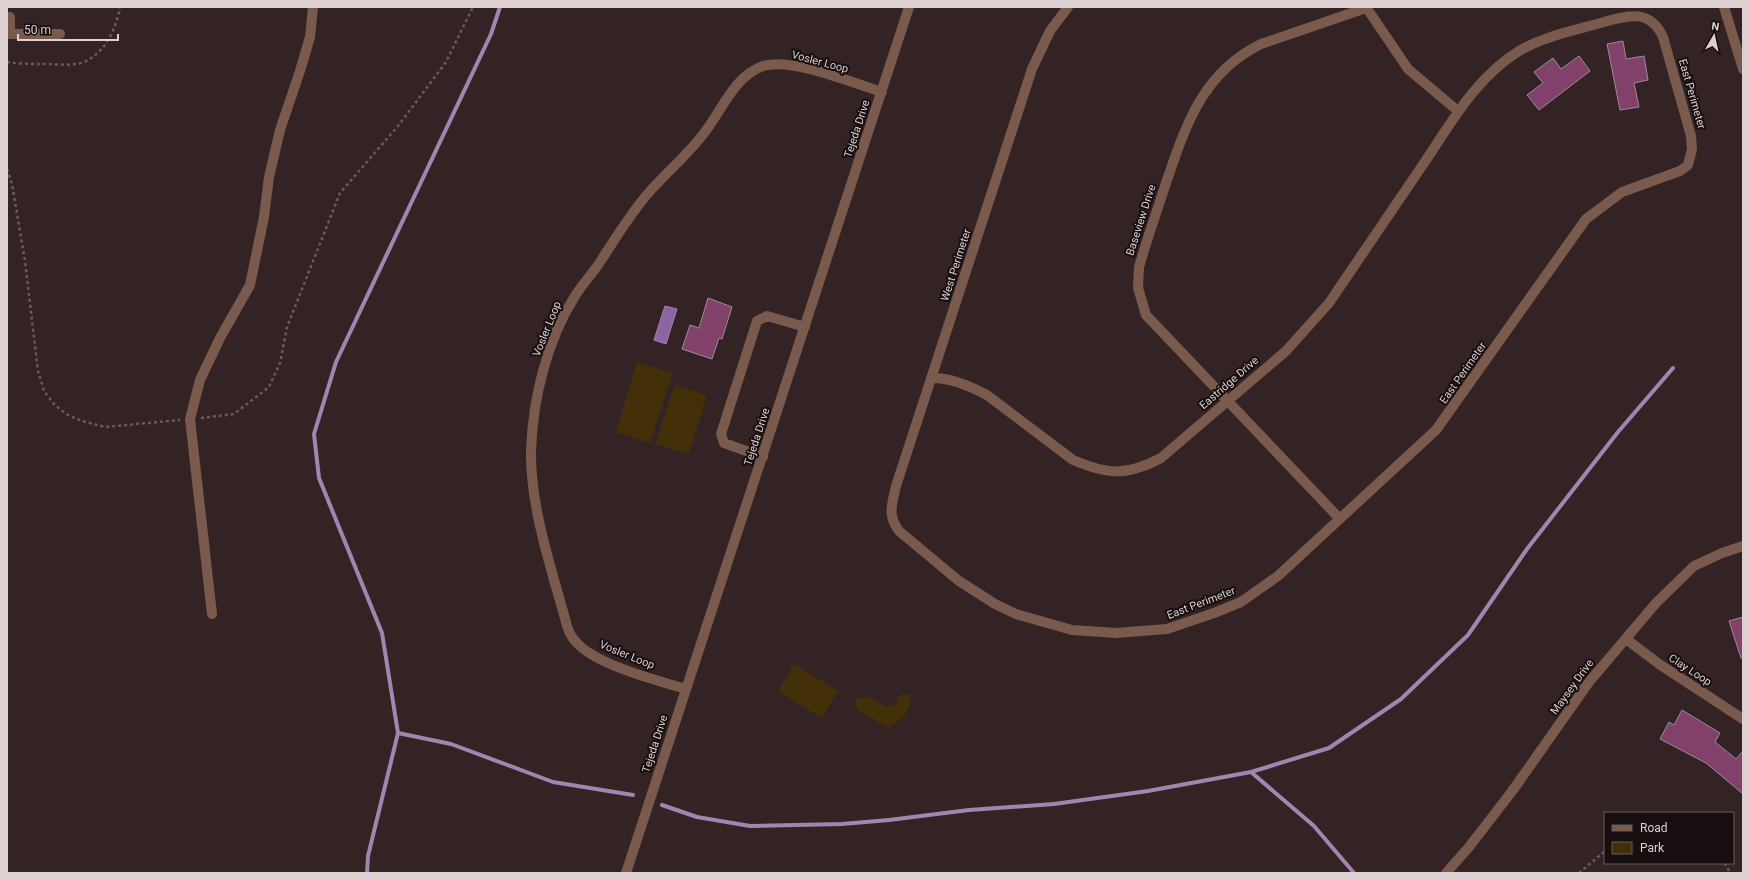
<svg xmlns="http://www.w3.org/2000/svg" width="1750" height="880" viewBox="0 0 1750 880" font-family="Roboto,sans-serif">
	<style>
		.green { fill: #432f08 }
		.water { fill: #8b64a2; stroke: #a384b0 }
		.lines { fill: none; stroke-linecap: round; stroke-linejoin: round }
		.stream { stroke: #a384b0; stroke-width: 4 }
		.building { fill: #82416a; stroke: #9e8b96 }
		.path { stroke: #6a5b5b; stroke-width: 2.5; stroke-dasharray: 3 3; stroke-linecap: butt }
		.minor { stroke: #795a4c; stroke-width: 10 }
		.labels { text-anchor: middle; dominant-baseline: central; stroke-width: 4; stroke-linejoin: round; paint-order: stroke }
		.street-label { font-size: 11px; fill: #dcd0d0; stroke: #160e0f }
	</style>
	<rect width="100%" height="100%" fill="#342324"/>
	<path class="green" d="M637,362l36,11 -23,70 -34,-11z
		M675,385l32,10 -18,59 -34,-10z
		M794,664l44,27 -16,27 -44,-27z
		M910,694l1,10 -6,11 -16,13 -30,-17 -3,-4v-7c11,-8 21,2 31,7l9,-3 2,-8z"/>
	<path class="water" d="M665,306l12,3 -11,35 -12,-4z"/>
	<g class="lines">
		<path class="stream" d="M398,733l53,11 102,38 80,13
			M1251,772l63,54 40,47
			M662,805l35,12 53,9 92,-2 47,-4 80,-10 85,-6 94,-13 103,-19 78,-24 72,-49 67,-64 59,-86 91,-117 55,-64
			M367,873l1,-17 30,-123 -16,-100 -63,-155 -5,-44 22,-72 155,-328 9,-27"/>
	</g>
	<path class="building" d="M1623,41l3,18 18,-3 4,24 -14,3 5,24 -19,3 -13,-66z
		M1579,56l11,15 -51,39 -12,-15 16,-12 -9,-11 19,-14 8,11z
		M708,298l24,9 -10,32 -3,-1 -7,21 -30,-10 8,-24 9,3z
		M1743,617v41h-2l-12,-37z
		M1682,710l38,23 -5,9 21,17 7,-8v43l-37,-31 -46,-24 9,-17 5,3z"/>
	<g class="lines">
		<path class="path" d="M7,62c12,2 25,2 37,2 12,0 26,2 37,-1 23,-8 35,-33 39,-56
			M7,169l5,15 13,77 13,110 6,20 10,13 12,10 16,7 23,6 75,-7
			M201,418l33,-4 35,-27 11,-24 7,-36 53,-134 58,-67 48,-64 27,-55
			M1725,863l5,10
			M1579,873l26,-22"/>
		<path class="minor" d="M1366,7l42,62 50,42
			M1724,7l19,62
			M7,34h53
			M10,34v-17
			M932,378c20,0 38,8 55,17l86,65c35,15 54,16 88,-2l125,-107 43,-48c31,-46 62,-91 93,-137 28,-41 53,-88 97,-115 25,-15 57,-21 85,-29 25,-7 46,-13 59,15l28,99 1,13 -4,16 -8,6 -58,21 -36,27 -150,211 -158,146 -37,26 -27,11 -47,16 -51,4 -44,-3 -56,-16 -21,-10 -36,-23 -60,-50c-12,-16 -7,-26 -3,-45l136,-417 18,-38 18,-24
			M763,457l-39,-14 -3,-9 36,-113 10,-5 38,11
			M1340,519l-194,-204 -8,-27 1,-21c8,-28 18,-56 27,-84 20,-58 36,-110 95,-139l105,-36
			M212,614l-22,-195 10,-39 20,-42 30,-53 14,-68 5,-40 11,-47 20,-59 10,-34 3,-30
			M1626,639l33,25 84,55
			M686,689c-30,-9 -90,-24 -110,-47 -4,-4 -7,-10 -9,-16 -15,-56 -37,-118 -36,-176 2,-52 16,-110 44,-154 8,-13 19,-24 27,-37 15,-23 30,-48 49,-69 16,-18 35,-34 50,-53 20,-23 31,-60 62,-71 28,-9 90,17 119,26
			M626,873l283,-866
			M1446,873l23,-26 44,-57 76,-108 67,-79 38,-37 28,-13 21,-7"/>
	</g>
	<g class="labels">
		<g class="street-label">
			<text transform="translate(820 62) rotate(15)">Vosler Loop</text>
			<text transform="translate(1692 94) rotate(74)">East Perimeter</text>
			<text transform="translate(857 129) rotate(-72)">Tejeda Drive</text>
			<text transform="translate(1141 220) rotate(-72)">Baseview Drive</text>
			<text transform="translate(956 265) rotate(-72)">West Perimeter</text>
			<text transform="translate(547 329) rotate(-68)">Vosler Loop</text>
			<text transform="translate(1463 373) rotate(-55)">East Perimeter</text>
			<text transform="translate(1229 383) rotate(-41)">Eastridge Drive</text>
			<text transform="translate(757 437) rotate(-72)">Tejeda Drive</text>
			<text transform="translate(1201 603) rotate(-21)">East Perimeter</text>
			<text transform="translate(627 655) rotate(22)">Vosler Loop</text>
			<text transform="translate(1690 670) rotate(33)">Clay Loop</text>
			<text transform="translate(1572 687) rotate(-54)">Maysey Drive</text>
			<text transform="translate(655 744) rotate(-72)">Tejeda Drive</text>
		</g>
	</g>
	<rect width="1750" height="880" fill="none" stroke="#dcd0d0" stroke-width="16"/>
	<rect x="1604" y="812" width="130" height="52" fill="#160e0f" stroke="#655c5c"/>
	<rect x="1612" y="825" width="20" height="6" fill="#795a4c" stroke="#655c5c"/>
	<text x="1640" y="832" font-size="12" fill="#dcd0d0">Road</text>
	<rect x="1612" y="842" width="20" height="12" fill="#432f08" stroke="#655c5c"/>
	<text x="1640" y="852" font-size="12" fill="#dcd0d0">Park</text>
	<g transform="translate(1714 36) rotate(9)" stroke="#160e0f" stroke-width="3" paint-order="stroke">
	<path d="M0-3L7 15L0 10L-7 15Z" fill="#dcd0d0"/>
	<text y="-6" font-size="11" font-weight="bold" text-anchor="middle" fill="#dcd0d0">N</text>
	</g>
	<path d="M18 34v6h100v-6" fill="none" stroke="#dcd0d0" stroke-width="2"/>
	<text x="24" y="34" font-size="12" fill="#dcd0d0" stroke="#160e0f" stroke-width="3" paint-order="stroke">50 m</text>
</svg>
